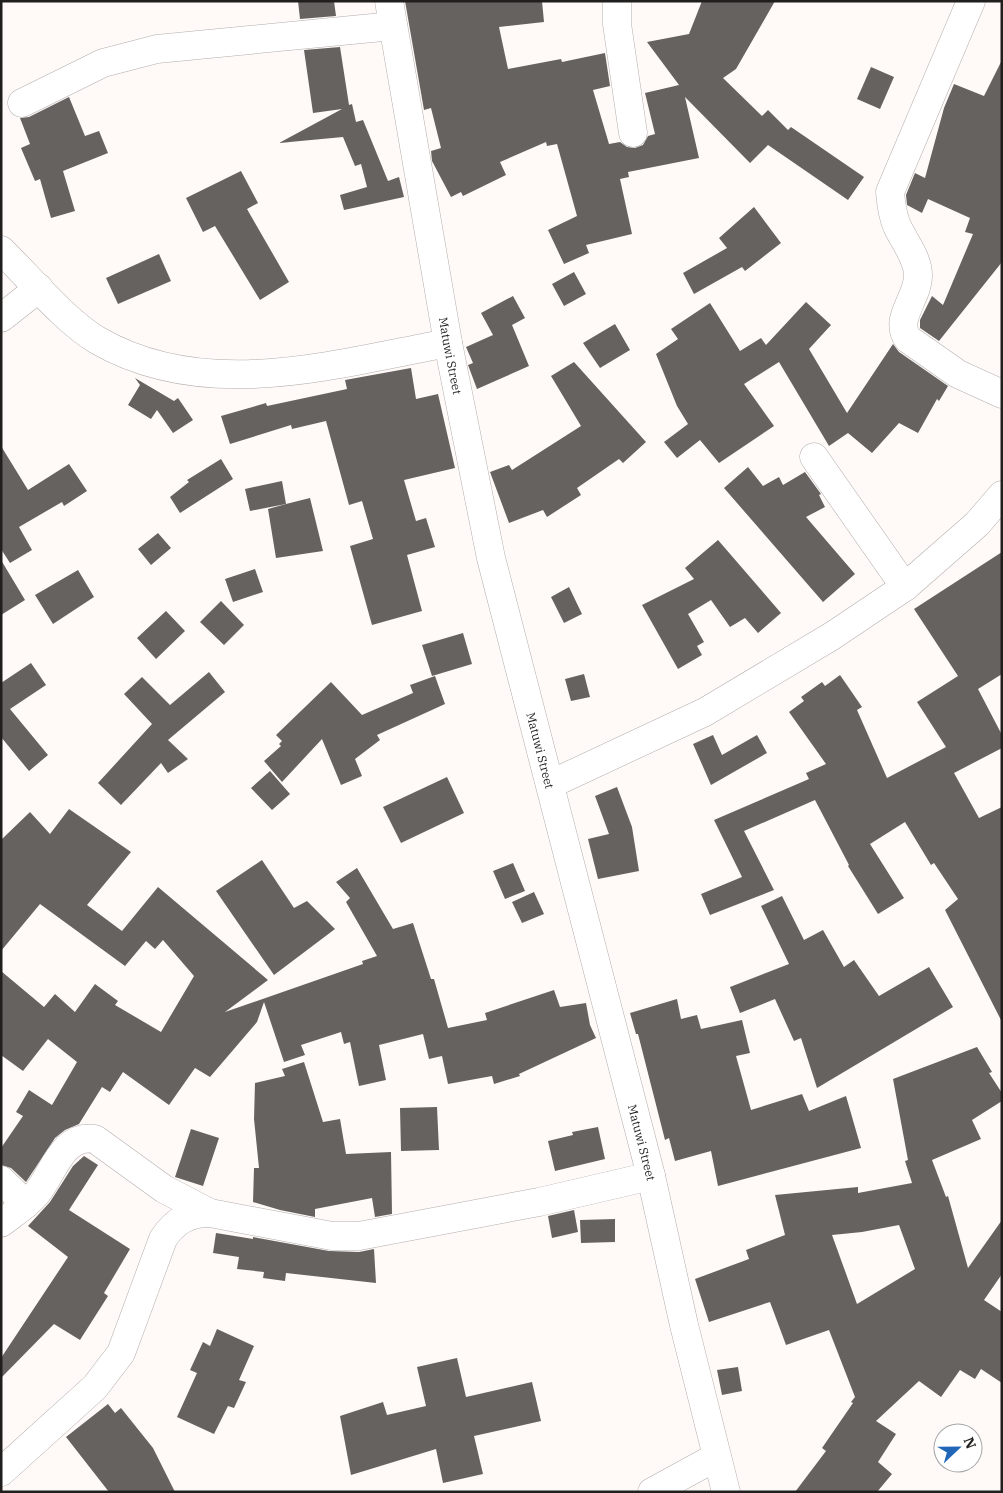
<svg xmlns="http://www.w3.org/2000/svg" width="1003" height="1493" viewBox="0 0 1003 1493" font-family="'IBM Plex Serif',serif">
	<style>
		.building { fill: #666260; fill-rule: evenodd }
		.lines { fill: none; stroke-linecap: round; stroke-linejoin: round }
		.minor-casing { stroke: #b2aeac; stroke-width: 29 }
		.minor { stroke: #fff; stroke-width: 28 }
		.labels { text-anchor: middle; dominant-baseline: central; stroke-width: 5; stroke-linejoin: round; paint-order: stroke }
		.street-label { font-size: 12px; fill: #201f1e; stroke: #fff }
	</style>
	<rect width="100%" height="100%" fill="#fffaf8"/>
	<path class="building" d="M298,1h36l2,15 -36,3z
		M405,1h137l2,21 -45,5 9,42 53,-10 1,3 43,-9 5,33 -17,4 16,54 11,-2 7,5 8,1 8,-3 5,-9 7,-2 -10,-41 34,-8 -32,-43 42,-8 13,-33h73l-39,68 -13,9 39,38 6,-6 20,20 3,-3 73,50 -16,23 -80,-55 -18,18 -65,-66 14,61 -71,14 1,5 -9,2 12,55 -46,11 3,8 -25,11 -16,-34 29,-14 -20,-72 -10,2 -1,-4 -46,20 6,13 -43,21 -2,-4 -10,5 -19,-36 -1,-10 10,-3 -10,-40 -7,2z
		M340,47l9,58 3,-1 4,18 7,-2 25,61 11,-4 5,20 -60,13 -4,-15 27,-8 -6,-23 -6,2 -12,-29 -64,6 63,-34 -29,4 -9,-63z
		M1002,60v202l-63,79 -19,-13v-8l12,-24 11,9 30,-71 -8,-2 5,-14 -42,-19 -6,14 -15,-8 -1,-10 9,-22 10,5 19,-70 10,-24 30,12z
		M871,67l23,10 -14,32 -23,-10z
		M69,97l16,39 14,-5 9,22 -45,18 12,40 -24,7 -11,-39 -5,2 -14,-33 9,-4 -10,-26 9,-1z
		M241,171l17,32 -11,6 42,73 -29,18 -45,-74 -12,6 -17,-34z
		M754,207l27,36 -36,28 -3,-4 -48,27 -11,-21 44,-25 -8,-10z
		M159,254l12,27 -53,23 -12,-26z
		M574,272l12,22 -22,12 -12,-22z
		M513,296l12,22 -13,7 17,41 -52,23 -9,-24 5,-2 -7,-16 27,-12 -12,-22z
		M806,302l25,23 -22,24 38,64 46,-69 6,8 49,34 -9,15 -2,-2 -19,34 -19,-10 -27,30 -24,-20 -19,13 -50,-84 -35,22 30,42 -55,37 -19,-23 -23,18 -13,-16 24,-18 -11,-18 -21,-52 22,-15 -7,-10 39,-26 30,48 21,-13 5,7z
		M615,324l15,26 -30,18 -17,-25z
		M574,362l72,80 -23,21 -4,-4 -42,29 4,7 -34,22 -4,-7 -34,13 -19,-51 19,-7 3,5 69,-44 -30,-50z
		M411,368l5,31 22,-5 17,74 -51,12 12,41 10,-3 9,29 -28,8 15,56 -50,14 -22,-79 23,-7 -11,-38 -13,4 -23,-84 -34,8 -1,-4 -61,19 -9,-28 45,-13 1,3 80,-17 -2,-9z
		M135,378l39,23 4,-3 15,22 -20,13 -16,-23 -6,9 -23,-14 12,-20z
		M1,446l27,44 41,-26 18,27 -23,15 -2,-4 -43,25 13,23 -22,13 -9,-14z
		M221,459l12,20 -53,34 -10,-16 19,-15 -2,-2z
		M748,467l15,19 16,-9 4,8 22,-13 16,22 -2,1 6,12 -19,10 49,57 -32,28 -99,-114z
		M282,481l4,23 24,-6 13,53 -47,7 -8,-49 18,-5 -36,7 -5,-22z
		M158,533l13,15 -20,17 -13,-16z
		M718,540l63,73 -23,20 -13,-15 -15,9 -19,-27 -23,14 16,28 -7,4 5,9 -24,14 -36,-64 52,-26 -9,-11z
		M1002,552v122l-24,15 24,46v13l-48,25 25,45 23,-11v215l-57,-112 13,-11 -24,-36 -3,2 -26,-43 -35,22 34,54 -26,16 -30,-48 1,-1 -34,-65 -71,31 30,59 -64,25 -9,-21 41,-17 -28,-57 95,-41 -3,-6 20,-9 -37,-52 15,-11 -3,-4 21,-15 3,4 15,-11 22,32 -5,3 30,68 59,-31 -29,-45 41,-26 -44,-67z
		M1,560l24,40 -24,15z
		M255,569l8,23 -30,10 -8,-23z
		M78,570l16,27 -41,27 -18,-29z
		M569,587l13,27 -18,9 -13,-26z
		M221,601l23,24 -20,20 -24,-23z
		M166,611l19,20 -29,28 -19,-21z
		M463,633l9,31 -40,12 -10,-31z
		M31,663l15,22 -36,24 38,46 -19,16 -28,-34v-54z
		M209,672l16,20 -57,48 20,19 -20,14 -7,-10 -40,42 -23,-22 54,-59 -28,-30 18,-17 28,28z
		M584,674l6,23 -19,4 -6,-22z
		M435,676l10,28 -68,31 3,5 -25,19 7,17 -21,9 -19,-46 -40,43 -18,-21 17,-15 -2,-2 3,-3 -6,-6 55,-53 31,33 51,-22 -3,-8z
		M713,735l9,20 35,-20 10,18 -56,32 -18,-41z
		M270,771l20,23 -18,16 -21,-22z
		M447,777l17,36 -63,30 -18,-36z
		M617,787l15,40 7,44 -41,8 -10,-40 21,-5 -14,-38z
		M69,809l62,43 -44,53 35,26 36,-44 110,93 -43,32 138,-48 -1,-3 15,-5 -31,-54 4,-4 -14,-16 21,-14 36,61 20,-6 18,56h3l14,49 39,-8 -2,-7 69,-23 6,17 26,-4 4,22 6,13 -77,36 1,2 -26,8 -2,-8 -44,8 -6,-28 -13,3 -6,-25 -44,11 7,35 -27,6 -9,-44 -6,2 -3,-12 -40,13 4,10 -21,7 -20,-60 -7,20 -47,55 -15,-9 -26,37 -46,-33 -13,20 -8,-5 -23,37 -14,6 -10,8 -29,44 -15,-14 -10,-3v-17l22,-32 -7,-4 13,-22 23,15 25,-43 -29,-23 -25,32 -22,-16v-84l43,36 11,-13 20,18 20,-28 23,17 -3,4 46,27 33,-56 -31,-36 -8,9 -9,-8 -21,25 -85,-62 -39,47v-111l29,-28 20,22z
		M262,860l32,48 13,-7 28,28 -61,46 -58,-84z
		M513,863l12,28 -20,8 -12,-28z
		M534,892l10,22 -22,9 -10,-21z
		M782,896l22,44 19,-10 21,37 10,-7 25,36 50,-29 24,40 -136,81 -16,-50 -7,3 -19,-42 -35,14 -10,-26 59,-23 -28,-58z
		M677,999l4,20 16,-4 4,14 41,-9 8,33 -14,3 15,54 51,-16 7,17 37,-15 15,52 -143,38 -7,-35 -36,10 -6,-23 -4,2 -27,-106h-2l-6,-21z
		M977,1047l15,25 -3,1 13,20v8l-30,19 9,19 -49,21 14,37 2,-1 20,72 34,-48v54l-18,26 18,12v71l-21,-14 -6,10 -15,-9 -19,27 -22,-16 -43,40 20,13 -18,28 14,12 -15,18h-82l31,-41 -4,-3 31,-45 -2,-1 4,-5 -26,-67 -43,15 -16,-43 -61,20 -14,-43 54,-20 -3,-9 39,-15 -10,-40 83,-8v6l54,-10 -7,-22 3,-1 -15,-81zM899,1225l16,44 -58,35 -25,-69 30,-3z
		M304,1062l19,60 17,-3 6,35 45,-2 1,62 -17,3 -3,-19 -57,11v8l-35,-7 -27,-8 1,-34h5l-5,-49 1,-36 30,-7 -3,-7z
		M437,1107l2,43 -38,1 -1,-43z
		M598,1127l7,32 -50,12 -7,-30 25,-6 -1,-3z
		M191,1129l28,9 -16,48 -28,-9z
		M84,1156l14,9 -29,45 61,39 -26,44 4,3 -28,44 -26,-16 -53,54v-20l67,-101 -40,-31 22,-24 23,-36z
		M574,1210l4,22 -26,6 -4,-22z
		M615,1219v23l-34,1 -1,-23z
		M216,1233l37,6v-2l76,14 30,1 15,-3 2,34 -90,-10 -1,8 -22,-3 1,-6 -27,-3 2,-12 -26,-4z
		M217,1329l37,17 -15,34 7,2 -12,26 -6,-2 -14,28 -37,-17 20,-44 -7,-3 13,-28 7,4z
		M457,1358l9,39 66,-15 9,39 -67,15 9,38 -40,9 -7,-34 -85,26 -11,-59 43,-14 4,13 39,-9 -9,-39z
		M738,1367l4,24 -20,4 -5,-25z
		M108,1404l7,9 6,-5 32,40 22,44h-66l-43,-55z"/>
	<g class="lines">
		<g class="minor-casing">
			<g id="minor">
				<path id="s1" d="M389,1l59,342 43,215 160,618 33,149 42,167"/>
				<path d="M617,1v23l16,109"/>
				<path d="M971,1l-81,191c1,12 2,22 7,34 7,15 21,32 21,49 1,22 -25,44 -10,64l50,35 44,20"/>
				<path d="M22,103l81,-40 54,-14 236,-23"/>
				<path d="M1,250c28,27 64,71 96,90 108,63 238,24 351,3"/>
				<path d="M1,318l38,-30"/>
				<path d="M814,457l91,130"/>
				<path d="M551,784l154,-72 127,-76 73,-49 72,-63 25,-29"/>
				<path d="M1,1180l25,24"/>
				<path d="M1,1223c13,-10 26,-18 36,-30 17,-21 25,-59 58,-54l69,50 46,24"/>
				<path d="M1,1472l94,-85 26,-34 42,-114c12,-18 25,-26 47,-26l122,23h27l180,-34 112,-26"/>
				<path d="M652,1492l64,-35"/>
			</g>
		</g>
		<use href="#minor" class="minor"/>
	</g>
	<g class="labels">
		<g class="street-label">
			<text stroke="none"><textPath href="#s1" startOffset="360">Matuwi Street</textPath></text>
			<text stroke="none"><textPath href="#s1" startOffset="765">Matuwi Street</textPath></text>
			<text stroke="none"><textPath href="#s1" startOffset="1170">Matuwi Street</textPath></text>
		</g>
	</g>
	<rect width="1003" height="1493" fill="none" stroke="#201f1e" stroke-width="5"/>
	<g transform="translate(958 1448) rotate(68)"><circle r="24" fill="#ffffff" stroke="#a6a5a5"/>
	<path d="M0-4L9 19L0 12L-9 19Z" fill="#2267b7"/>
	<text y="-8" font-size="14" font-weight="bold" text-anchor="middle" fill="#201f1e">N</text>
	</g>
</svg>
